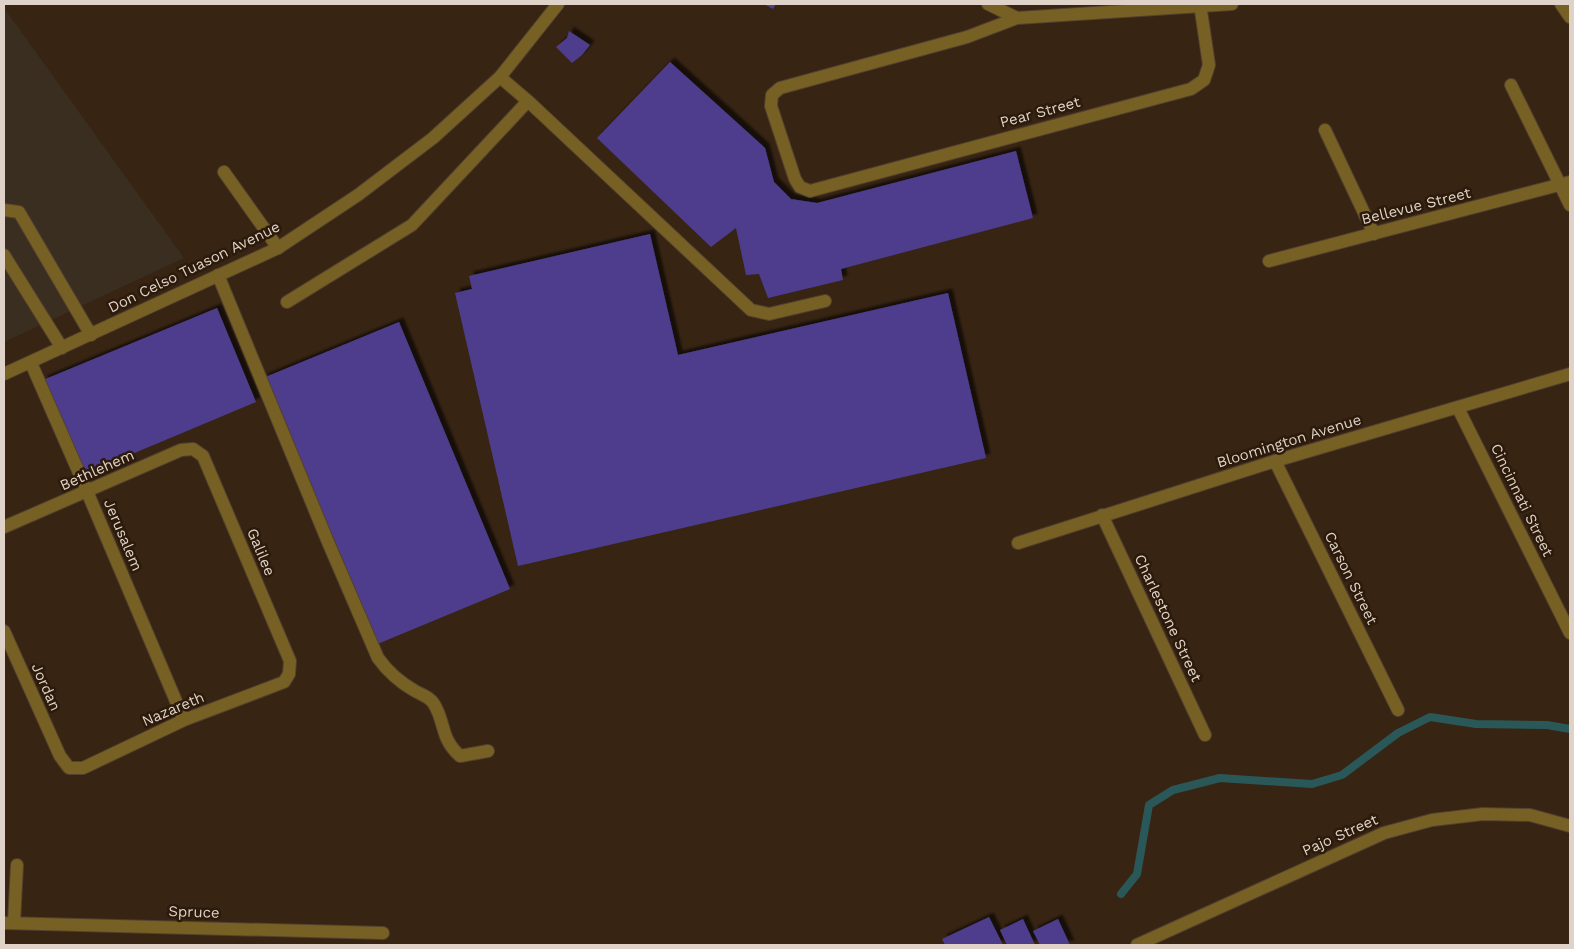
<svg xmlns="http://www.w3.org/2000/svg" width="1574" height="949" viewBox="0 0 1574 949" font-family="'Work Sans',sans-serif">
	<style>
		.commercial { fill: #392e1f }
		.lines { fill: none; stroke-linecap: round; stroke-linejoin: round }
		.stream { stroke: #2a5859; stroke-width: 8 }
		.building { fill: #4d3e8c; filter: url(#shadow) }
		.service-casing { stroke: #524030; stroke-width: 14 }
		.minor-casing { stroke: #524030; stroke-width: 14 }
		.tertiary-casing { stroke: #524030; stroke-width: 14 }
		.service { stroke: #776024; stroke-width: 12 }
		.minor { stroke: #776024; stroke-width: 12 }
		.tertiary { stroke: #776024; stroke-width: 12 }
		.labels { text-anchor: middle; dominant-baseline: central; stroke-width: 5; stroke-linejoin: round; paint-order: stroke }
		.street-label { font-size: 15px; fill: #dfd2c8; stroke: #2c1a0a }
	</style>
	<defs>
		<filter id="shadow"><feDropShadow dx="4.5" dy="-4.5" stdDeviation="1" flood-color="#0009"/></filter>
	</defs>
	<rect width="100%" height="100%" fill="#372413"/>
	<path class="commercial" d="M4,8l180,250 -180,84z"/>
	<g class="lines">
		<path class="stream" d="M1121,894l16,-20 12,-69 24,-15 47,-12 92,6 30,-9 56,-42 32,-16 46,7 71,1 23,4"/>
	</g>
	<path class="building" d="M764,4h12l-3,5z
		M569,31l21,14 -8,10 -10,8 -16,-16 11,-9z
		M670,62l95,86 9,34 17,17 26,4 199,-52 17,67 -192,51 2,11 -75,18 -9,-24 -13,1 -10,-47 -25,19 -114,-109z
		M650,234l28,121 270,-62 38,165 -468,108 -63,-273 17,-4 -3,-13z
		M217,308l39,94 -174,73 -39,-95z
		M399,322l111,267 -135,56 -112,-267z
		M989,917l14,28h-58l-3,-6z
		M1023,919l12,26h-28l-7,-15z
		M1058,919l12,26h-30l-7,-14z"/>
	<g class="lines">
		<g class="service-casing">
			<path id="service" d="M500,77l28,24 223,209 18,4 56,-13
				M224,172l54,76
				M4,210l15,2 72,123
				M4,255l58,93
				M287,302l125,-77 116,-124
				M14,923l3,-58"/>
		</g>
		<g class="minor-casing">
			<path id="minor" d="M988,4l29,14 215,-14
				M1561,4l9,13
				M1017,18l-50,19 -187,51 -8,7 -1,11 24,73 5,8 10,4 381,-102 13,-9 5,-15 -9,-61
				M1511,85l59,120
				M1325,130l49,104
				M1269,261l301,-79
				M218,275l110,267 50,116c10,14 23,25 37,33 7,4 15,6 19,13 12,20 6,34 26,52l28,-5
				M31,363l49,112 104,245
				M1458,408l112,225
				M1275,461l123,249
				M1102,515l103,220
				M4,527l177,-77 12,-1 10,7 87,205 -1,13 -5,8 -100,38 -101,48h-14l-9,-12 -56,-125
				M1018,543l257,-82 295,-87
				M4,923l379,10
				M1137,945l247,-112 48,-13 51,-6 47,1 40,11"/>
		</g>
		<g class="tertiary-casing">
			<path id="tertiary" d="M4,374l274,-126 80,-53 75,-57 67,-61 58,-73"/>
		</g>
		<use href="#service" class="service"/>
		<use href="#minor" class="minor"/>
		<use href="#tertiary" class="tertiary"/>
	</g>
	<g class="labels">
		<g class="street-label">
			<text transform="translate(1040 112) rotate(-15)">Pear Street</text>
			<text transform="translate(1416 206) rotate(-14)">Bellevue Street</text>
			<text transform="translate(194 267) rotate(-26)">Don Celso Tuason Avenue</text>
			<text transform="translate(1289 441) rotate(-17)">Bloomington Avenue</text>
			<text transform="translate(97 470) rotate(-24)">Bethlehem</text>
			<text transform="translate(1522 500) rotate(64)">Cincinnati Street</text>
			<text transform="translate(123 535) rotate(67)">Jerusalem</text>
			<text transform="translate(261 552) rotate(67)">Galilee</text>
			<text transform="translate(1351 578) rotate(64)">Carson Street</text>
			<text transform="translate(1168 618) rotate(65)">Charlestone Street</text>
			<text transform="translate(46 687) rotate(66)">Jordan</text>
			<text transform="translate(173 709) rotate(-23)">Nazareth</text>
			<text transform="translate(1340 835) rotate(-24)">Pajo Street</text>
			<text transform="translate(194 912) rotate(2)">Spruce</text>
		</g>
	</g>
	<rect width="1574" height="949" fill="none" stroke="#dfd2c8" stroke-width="10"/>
</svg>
